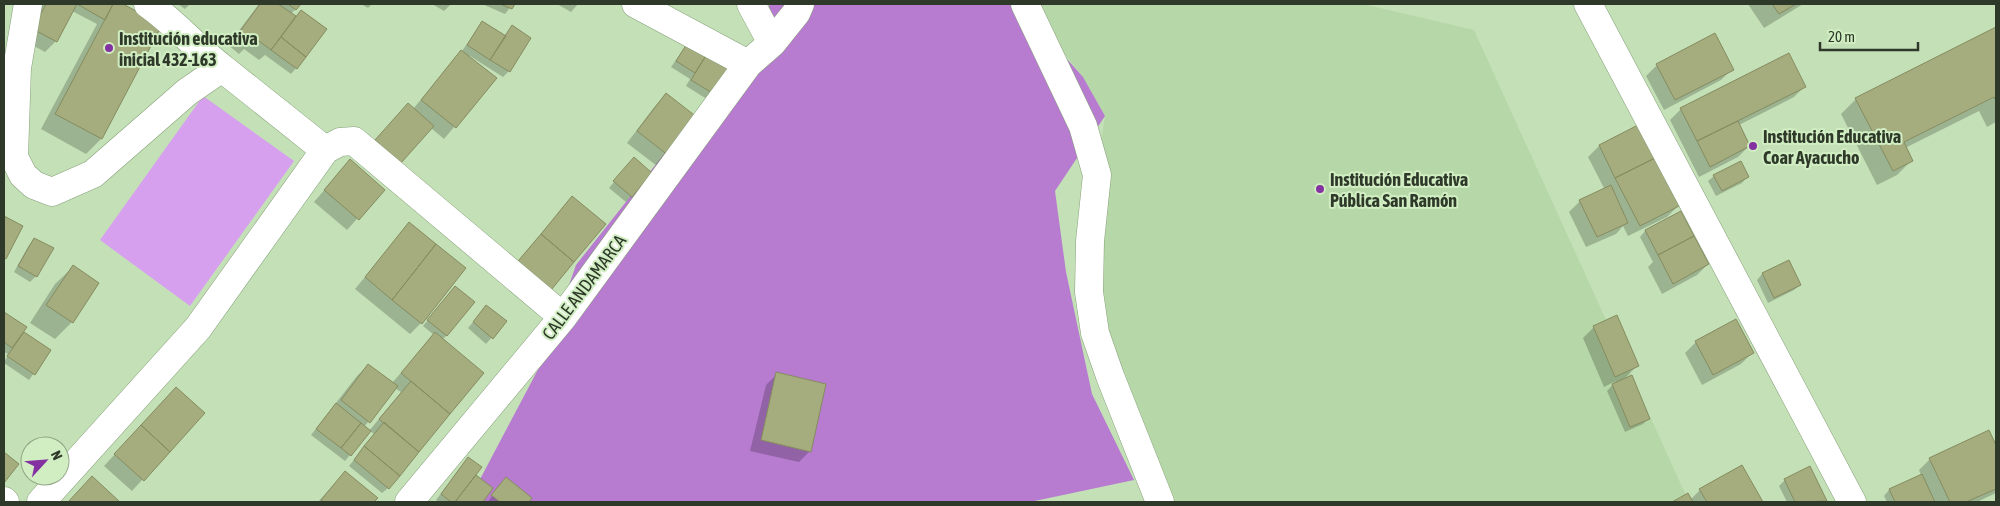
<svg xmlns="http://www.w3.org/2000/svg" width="2000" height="506" viewBox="0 0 2000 506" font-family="'Asap Condensed',sans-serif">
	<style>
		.built { fill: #b6d7a7 }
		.green { fill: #d7a0ee }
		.forest { fill: #b77bd0 }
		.shadow { fill: #0003; fill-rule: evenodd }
		.building { fill: #a5ac7e; stroke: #858c5f }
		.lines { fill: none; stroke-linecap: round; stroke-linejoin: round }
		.minor-casing { stroke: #86a079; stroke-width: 29 }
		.minor { stroke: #fff; stroke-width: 28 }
		.poi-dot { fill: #8432a2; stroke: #d1eec3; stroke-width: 2 }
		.labels { text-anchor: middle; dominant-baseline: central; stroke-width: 4; stroke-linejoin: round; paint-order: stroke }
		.poi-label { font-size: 18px; font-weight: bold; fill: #2e3929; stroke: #d1eec3; text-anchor: start }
		.street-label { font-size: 18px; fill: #2e3929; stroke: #d1eec3 }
	</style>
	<rect width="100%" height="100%" fill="#c4e0b7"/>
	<path class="built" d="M1033,4h330l111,26 215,472h-522l-84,-241 22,-145 -22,-39 -49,-62z"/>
	<path class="green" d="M203,96l91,65 -104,145 -90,-66z"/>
	<path class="forest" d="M770,4h248l65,73 22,39 -50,75 11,81 26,122 42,86 -104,22h-562l74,-140 34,-97 184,-232z"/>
	<path class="shadow" d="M42,4h78l40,22 -59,113 -15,15 -45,-25 56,-105 -25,-13 -16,30 -11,11 -22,-12z
		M178,4h12l-5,5z
		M259,4h41l-9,10 4,3 6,-6 -5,57 -5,6 -26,-19 -6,5 -15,-11 -5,5 -11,-9z
		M361,4h11l-4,4z
		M432,4h19l-7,7z
		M482,4h31l-8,10z
		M557,4h21l-7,8z
		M1748,4h55l-39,24z
		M482,22l22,14 8,-9 18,11 -21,33 -6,6 -33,-21 -1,1 26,21 -51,61 -13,-11 -31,34 -35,-10 32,-36 16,-7 49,-58z
		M1995,28l1,94 -9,5 -8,-16 -74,37 6,13 -14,14 -20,10 -36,-71 15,-15z
		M688,43l43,28 -21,30 -24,-15 4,-7 -19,-12z
		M1657,65l75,4 -11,11 -57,30 -18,-34z
		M1805,86l-11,11 -55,28 10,21 -11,11 -39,20 -29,-57 11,-11z
		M666,95l30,23 -39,48 -30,-23 28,-37z
		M1638,127l40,79 -11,11 -39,19 -5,-10 -7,8 -30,13 -17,-35 11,-11 25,-11 -17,-33 11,-11z
		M350,160l33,30 -36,40 -33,-28z
		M628,165l22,8 -24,29 -17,-14z
		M1714,176l33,1 -5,6 -26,13 -8,-15z
		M573,198l-70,81 59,-70z
		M1680,213l28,51 -11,11 -35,19 -14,-27 5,-5 -13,-25 5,-6z
		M409,224l12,99 -11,11 -55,-45z
		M35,239l17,10 -16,27 -6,6 -16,-10 15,-27z
		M1789,262l11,23 -6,5 -26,13 -11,-23 5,-6z
		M73,267l-1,55 -17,17 -25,-16 25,-39z
		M450,293l-3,42 -5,5 -54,148 -6,5 -33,-27 25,-32 -4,-3 -25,30 -34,-26 46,-59 11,-11 24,18 42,-48 -11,-9zM395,388l6,4 -32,39 -5,-4z
		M4,313l18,19 28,19 -21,29 -25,-17 4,-9 -4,-2z
		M481,313l24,9 -19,22 -18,-16z
		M1594,327l44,38 -15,15 26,38 -6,6 -18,8 -18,-41 9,-10 -12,6 -21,-49z
		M1696,342l56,11 -11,11 -39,21 -17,-32z
		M777,374l33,77 -11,11 -49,-11 16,-66z
		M165,399l38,14 -71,78 -28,-25z
		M1989,432l7,16v45l-19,9h-90l-3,-6 5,-6 32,-15 -2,-5 11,-11z
		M463,464l29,25 -11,13h-42l-3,-2z
		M1741,467l20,35h-86l12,-7 3,5 10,-10z
		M345,472l31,26 -3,4h-55z
		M1785,480l41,21 -2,1h-37l-8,-16z
		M500,484l30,15 -3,3h-39z"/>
	<path class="building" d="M46,4h31l-20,38 -24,-13z
		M77,4h36l-8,16z
		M113,4h10l39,21 -60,114 -47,-25z
		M260,4h18l18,12 -25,34 -16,-12 -4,5 -13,-9z
		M288,4h13l-5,6z
		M500,4h15l-3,5z
		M1772,4h24l-17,10z
		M301,10l26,19 -21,28 -25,-20z
		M482,21l24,15 -16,24 -23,-15z
		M512,25l19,13 -21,34 -20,-12z
		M1996,27v74l-2,-4 -90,45 9,19 -20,10 -38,-73z
		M1715,33l19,37 -59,30 -19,-36z
		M281,37l25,20 -9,12 -26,-19z
		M688,42l19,12 -12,19 -19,-12z
		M461,50l36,28 -41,50 -35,-28z
		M1789,53l17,34 -109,54 -17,-33z
		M707,54l26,17 -16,25 -26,-16z
		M666,93l32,25 -29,38 -32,-25z
		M408,103l26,23 -33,37 -26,-23z
		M1738,121l12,25 -40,21 -13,-26z
		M1638,125l17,33 -40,20 -16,-33z
		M634,157l18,16 -20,24 -19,-16z
		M1655,158l24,48 -39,20 -25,-48z
		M350,159l35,31 -26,30 -35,-30z
		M1741,161l8,16 -27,14 -9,-16z
		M1611,185l17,38 -31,14 -18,-37z
		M572,196l34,28 -32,38 -33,-28z
		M1681,211l13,25 -36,19 -13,-25z
		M4,216l19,10 -17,33 -2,-1z
		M409,222l27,22 -44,56 -27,-23z
		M541,234l33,28 -27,33 -34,-28z
		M1694,236l15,28 -36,20 -15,-29z
		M34,238l20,10 -17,29 -19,-11z
		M436,244l30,24 -44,56 -30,-24z
		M1789,260l12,25 -27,13 -12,-25z
		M73,265l26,18 -26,40 -27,-18z
		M455,286l20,16 -28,34 -20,-16z
		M486,305l21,16 -14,18 -20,-17z
		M4,312l23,15 -15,21 -8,-6z
		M1617,315l22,51 -24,11 -22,-51z
		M1736,319l18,34 -41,22 -18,-34z
		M24,332l27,18 -16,25 -28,-19z
		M435,332l49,41 -34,41 -49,-41z
		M368,364l30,22 -28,37 -29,-23z
		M776,372l50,12 -15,68 -50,-12z
		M1632,375l18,44 -20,8 -18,-43z
		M411,381l39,33 -31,38 -40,-33z
		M176,387l29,26 -35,39 -29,-27z
		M336,403l25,20 -20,25 -25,-19z
		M384,422l35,30 -19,24 -36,-30z
		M361,423l10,8 -20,25 -10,-8z
		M141,425l29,27 -26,29 -30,-27z
		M1989,430l7,15v44l-30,13h-16l-21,-44z
		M364,446l36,30 -11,13 -35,-29z
		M4,452l15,12 -15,19z
		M468,457l14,10 -27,35h-4l-10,-8z
		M1742,465l21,37h-56l-8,-13z
		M1810,466l17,35 -32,1 -11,-23z
		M345,471l33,27 -4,4h-50l-3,-2z
		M1922,474l13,28h-40l-6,-13z
		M476,475l17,13 -10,14h-28z
		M92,476l28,26h-52z
		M506,477l26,21 -3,4h-29l-9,-7z
		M1688,493l5,9h-21z"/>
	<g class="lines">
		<g class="minor-casing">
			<path id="minor" d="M28,4l-11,64 -3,89 9,18 11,10 18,7 41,-18 94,-82 35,-24 103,82
				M148,4c27,19 48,44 74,64
				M636,4l112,60
				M1025,4l58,122 14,49 -7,66 -1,51 6,41 15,43 50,126
				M1588,4l264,498
				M772,43l24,-30 4,-9
				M4,501l1,1
				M41,502l157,-174 127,-178 15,-8 14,-1 209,176
				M409,502l154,-185 185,-253 24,-21 -21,-39"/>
		</g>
		<use href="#minor" class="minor"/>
	</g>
	<g class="poi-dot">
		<circle cx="109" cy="48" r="5"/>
		<circle cx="1753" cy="146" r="5"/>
		<circle cx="1320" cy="189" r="5"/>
	</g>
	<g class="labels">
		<g class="poi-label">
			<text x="119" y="38">Institución educativa<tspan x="119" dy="21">inicial 432-163</tspan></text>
			<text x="1763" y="136">Institución Educativa<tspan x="1763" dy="21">Coar Ayacucho</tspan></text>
			<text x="1330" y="179">Institución Educativa<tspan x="1330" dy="21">Pública San Ramón</tspan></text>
		</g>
		<g class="street-label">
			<text transform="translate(584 287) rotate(-53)">CALLE ANDAMARCA</text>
		</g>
	</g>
	<rect width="2000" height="506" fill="none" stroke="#2e3929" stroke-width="10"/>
	<g transform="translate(45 461) rotate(64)"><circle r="24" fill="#d1eec3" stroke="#90a685"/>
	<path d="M0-4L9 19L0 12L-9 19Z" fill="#8432a2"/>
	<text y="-8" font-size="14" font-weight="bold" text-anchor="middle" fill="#2e3929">N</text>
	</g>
	<path d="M1820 42v8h98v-8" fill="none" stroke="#2e3929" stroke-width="2.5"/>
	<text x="1828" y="42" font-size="15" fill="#2e3929" stroke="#d1eec3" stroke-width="4" paint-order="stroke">20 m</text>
</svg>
